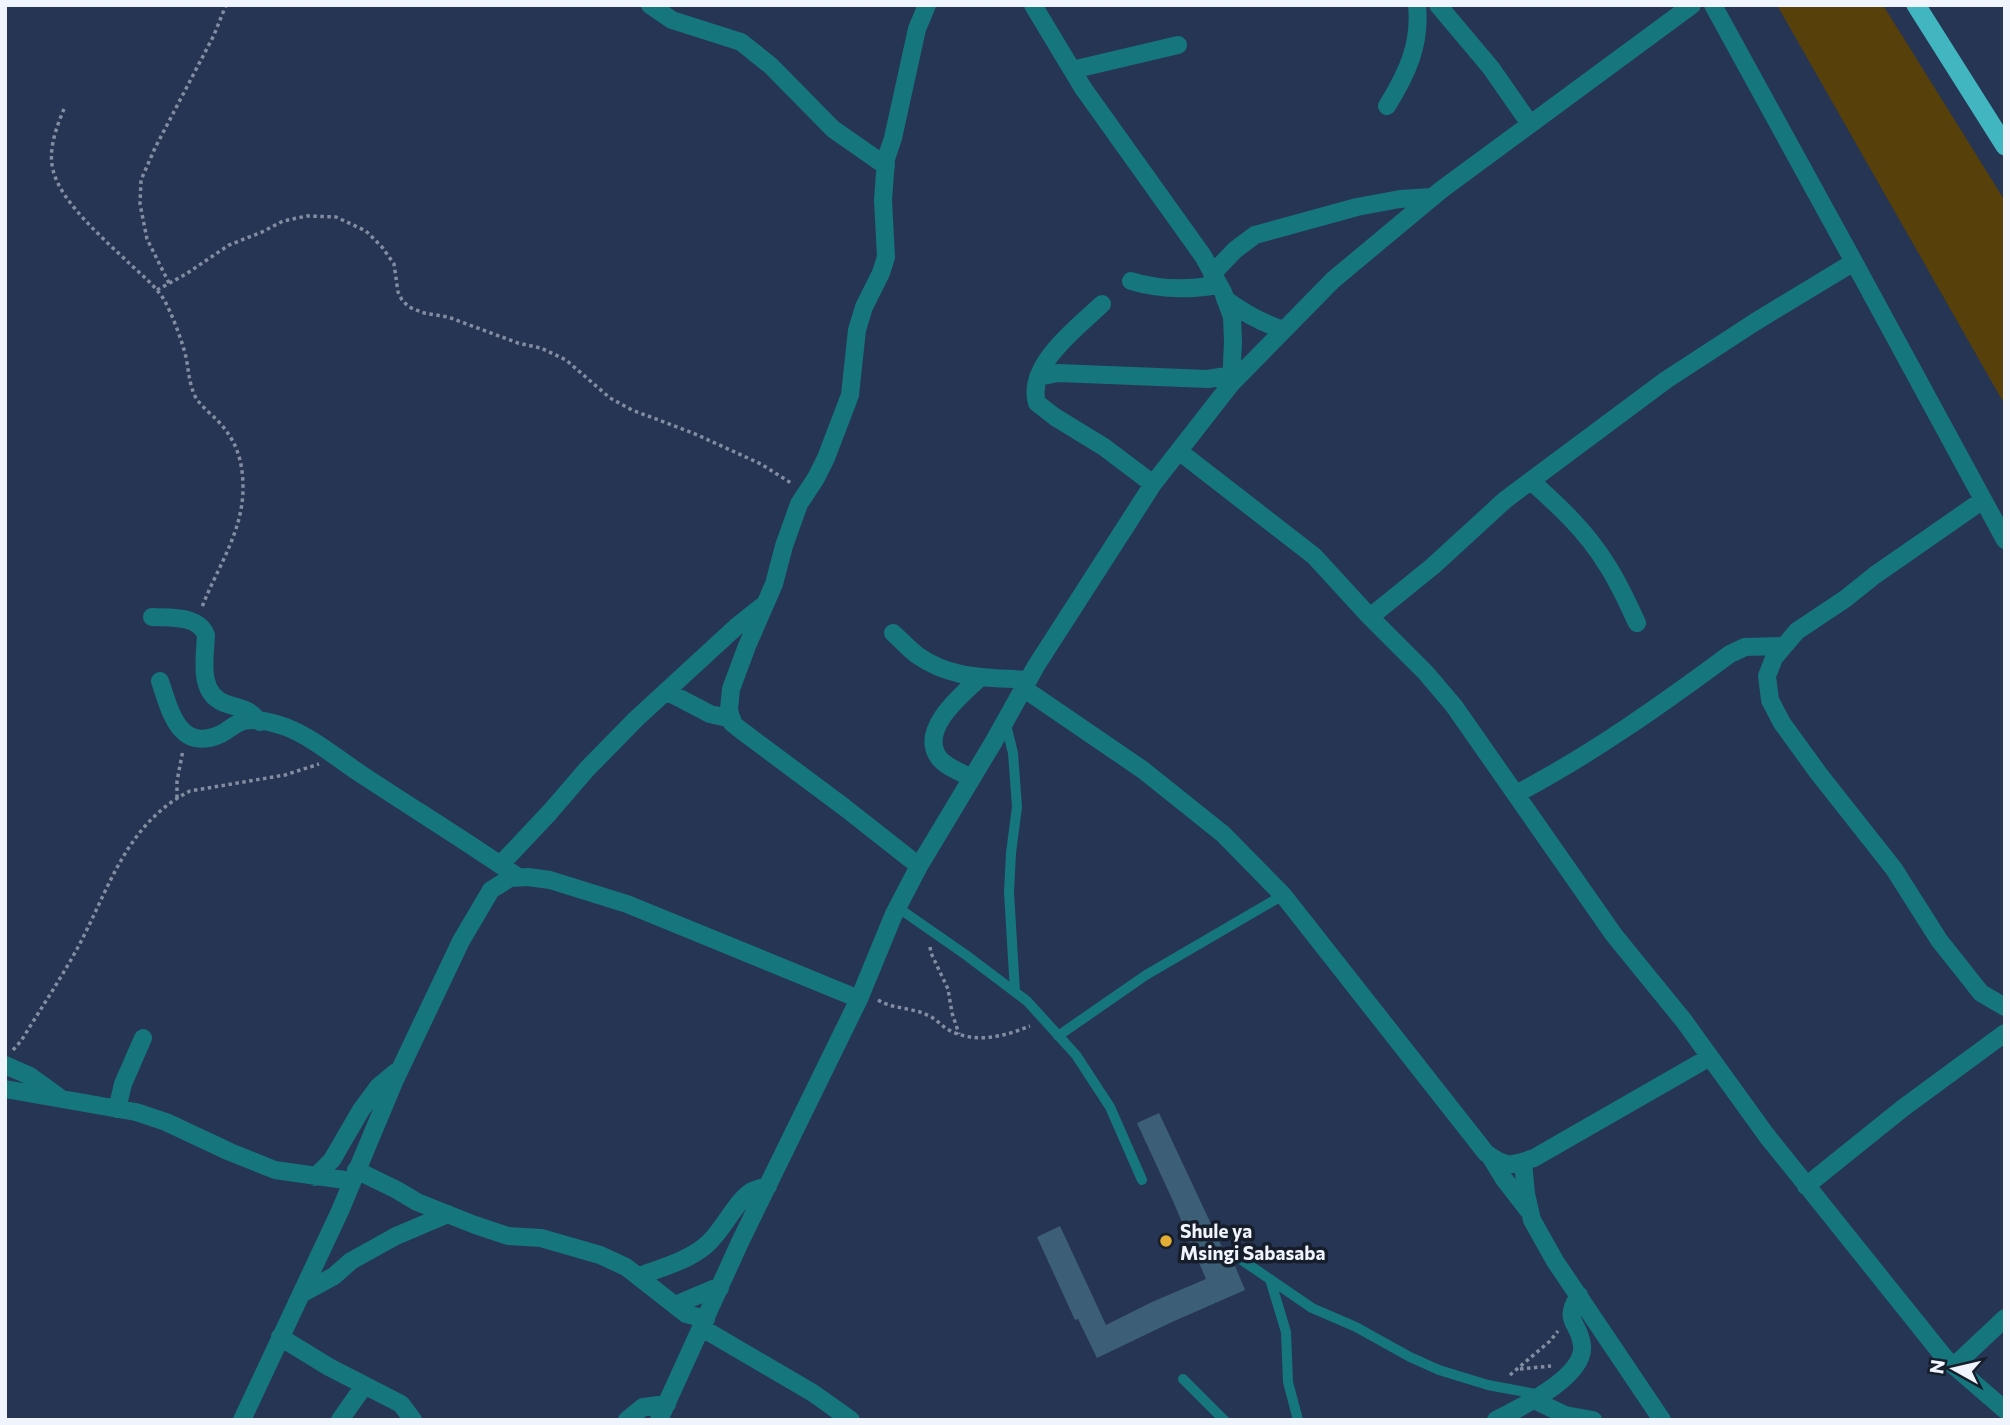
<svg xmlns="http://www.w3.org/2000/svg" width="2010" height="1425" viewBox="0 0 2010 1425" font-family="Commissioner,sans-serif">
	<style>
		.green { fill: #57400a }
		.building { fill: #3d5e77 }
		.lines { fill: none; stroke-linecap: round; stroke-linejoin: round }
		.path { stroke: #838da1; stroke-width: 3.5; stroke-dasharray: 3.5 3.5; stroke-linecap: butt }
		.service { stroke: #15767e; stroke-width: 10 }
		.minor { stroke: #15767e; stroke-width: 18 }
		.trunk { stroke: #42b6c0; stroke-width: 19 }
		.poi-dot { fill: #e4ae35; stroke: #161d2b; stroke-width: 2.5 }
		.labels { text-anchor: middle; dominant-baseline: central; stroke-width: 7; stroke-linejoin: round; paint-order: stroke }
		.poi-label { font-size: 19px; font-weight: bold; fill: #f0f4fc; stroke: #161d2b; text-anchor: start }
	</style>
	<rect width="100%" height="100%" fill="#263553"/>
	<path class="green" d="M1777,5h106l122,196v204z"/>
	<path class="building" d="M1159,1113l68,145 5,9 3,-1 10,24 -73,32 -75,36 -19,-39 -3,1 -38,-83 23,-11 46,99 46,-23 54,-23 -33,-78 -36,-78z"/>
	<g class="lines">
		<path class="path" d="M64,109c-8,19 -16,41 -11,61 8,33 53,71 77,94 12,11 24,21 33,34 9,15 19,43 23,59 3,15 3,28 10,41 6,9 15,16 22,23 19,20 25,41 25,67 0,44 -26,80 -41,119
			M169,283l-22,-44 -7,-35 1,-24 14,-32 59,-113 12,-30
			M157,290l29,-16 43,-29 33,-13 21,-11 24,-5 29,1 30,14 16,16 12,17 4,28 4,8 7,7 15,6 24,4 70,26 23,5 25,12 44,38 22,12 61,23 68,31 30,19
			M177,798v-17l6,-31
			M930,947l1,6 17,36 4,24 7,21
			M878,1000c17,10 35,7 51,16 8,3 14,12 22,15 26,13 54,5 79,-5
			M13,1050l8,-9c19,-31 39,-61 56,-92 32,-59 48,-125 113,-158l95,-16 34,-11
			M1520,1369l31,-3
			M1510,1375l40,-34 8,-10"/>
		<path class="service" d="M1005,721l8,32 4,54 -6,46 -2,39 6,100
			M897,907l69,48 61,46 49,54 34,52 32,73
			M1058,1036l88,-61 137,-80
			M1233,1254l79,54 44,19 54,30 29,13 49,15 53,10
			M1270,1279l16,53 2,50 10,38
			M1183,1379l41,41"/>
		<path class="minor" d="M650,5l22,15 69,22 30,24 62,63 53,37
			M1033,5l50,83 120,168 20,36 9,25 1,25 -2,42
			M1438,5l53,63 39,56
			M1713,5l141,257 151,278
			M1072,70l106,-25
			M1387,106c20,-32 34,-62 30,-101
			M1212,274l23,-24 20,-15 102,-28 43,-8 33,-2
			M1131,281c29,9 57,9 87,4
			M1225,299c19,14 36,24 59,31
			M1102,304c-24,23 -76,61 -65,99l18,14 49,30 49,37
			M1038,377l20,-4 150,6 24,-4
			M1180,452l134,104 56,61 56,56 28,33 160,229 70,86 83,115 178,222 60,52
			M1531,481c29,26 56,51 76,84 12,18 21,39 30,58
			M1983,500l-108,75 -30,24 -48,32 -23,27 -7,18 3,24 12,23 37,51 75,95 45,71 42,53 24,14
			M152,617c18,1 46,-2 54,18 -1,23 -9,60 21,69 17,6 19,3 33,18
			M1370,617l63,-51 72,-66 161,-120 89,-58 99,-60
			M893,633c8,7 16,16 24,22 35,25 71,22 111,25
			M160,681c10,30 19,72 61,53 8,-4 14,-11 23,-13 11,-3 30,2 42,6 30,12 54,34 81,51 50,33 102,65 151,99
			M1023,688l120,82 80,64 60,61 203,258c20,15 25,13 48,5l176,-101
			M666,691l44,23 22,5
			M971,778c-10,-6 -25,-11 -32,-20 -21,-28 23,-64 42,-81
			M1516,794c76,-40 145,-89 214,-140l15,-7 39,-1
			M500,865l50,-53 37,-43 49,-50 100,-92 25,-20
			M919,866l-75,-59 -102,-76 -10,-8 -3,-14 2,-20 16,-43 27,-62 10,-38 15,-42 17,-26 10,-20 24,-63 7,-65 7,-23 17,-34 5,-16 -3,-57 3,-41 7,-21 24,-109 10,-24
			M5,1065l25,11 29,21
			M5,1089l131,23 30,10 64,30 45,18 77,11
			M117,1109l6,-25 20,-46
			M1490,1156l14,23 24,31
			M1523,1162l3,32 6,26 23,41 107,159
			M356,1170l41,20 20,12 58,23 33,11 33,2 59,17 26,12 60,47 20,5
			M315,1177l17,-17 29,-50 17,-23 18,-15
			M1806,1186l97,-78 102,-75
			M639,1276c22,-8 48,-15 66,-30 17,-13 31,-46 47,-55 5,-2 11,-4 16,-5
			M301,1294l33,-18 17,-15 45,-25 52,-22
			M675,1305l38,-16 7,-1
			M702,1328l111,65 38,27
			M280,1337l49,30 72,37 12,16
			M1954,1366l51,-48
			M1534,1400l31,15 28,5
			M242,1420l98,-209 54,-129 67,-141 30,-51 19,-12 18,-1 22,3 77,24 232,95
			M340,1420l24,-34
			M627,1420l16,-13 24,-3
			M659,1420l82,-180 118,-241 35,-85 25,-48 74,-123 43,-77 117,-182 78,-100 102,-104 108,-90 251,-185
			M1496,1420c23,-12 90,-43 86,-75 -3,-24 -20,-23 -3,-50"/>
		<path class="trunk" d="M1916,5l89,141"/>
	</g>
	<circle class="poi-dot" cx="1166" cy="1241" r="7"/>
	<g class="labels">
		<g class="poi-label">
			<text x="1180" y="1230">Shule ya<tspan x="1180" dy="22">Msingi Sabasaba</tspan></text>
		</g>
	</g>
	<rect width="2010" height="1425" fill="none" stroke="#f0f4fc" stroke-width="14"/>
	<g transform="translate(1954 1369) rotate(278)" stroke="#161d2b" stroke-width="5" paint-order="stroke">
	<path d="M0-5L12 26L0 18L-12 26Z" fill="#f0f4fc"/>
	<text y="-10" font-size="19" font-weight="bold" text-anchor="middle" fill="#f0f4fc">N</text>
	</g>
</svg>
